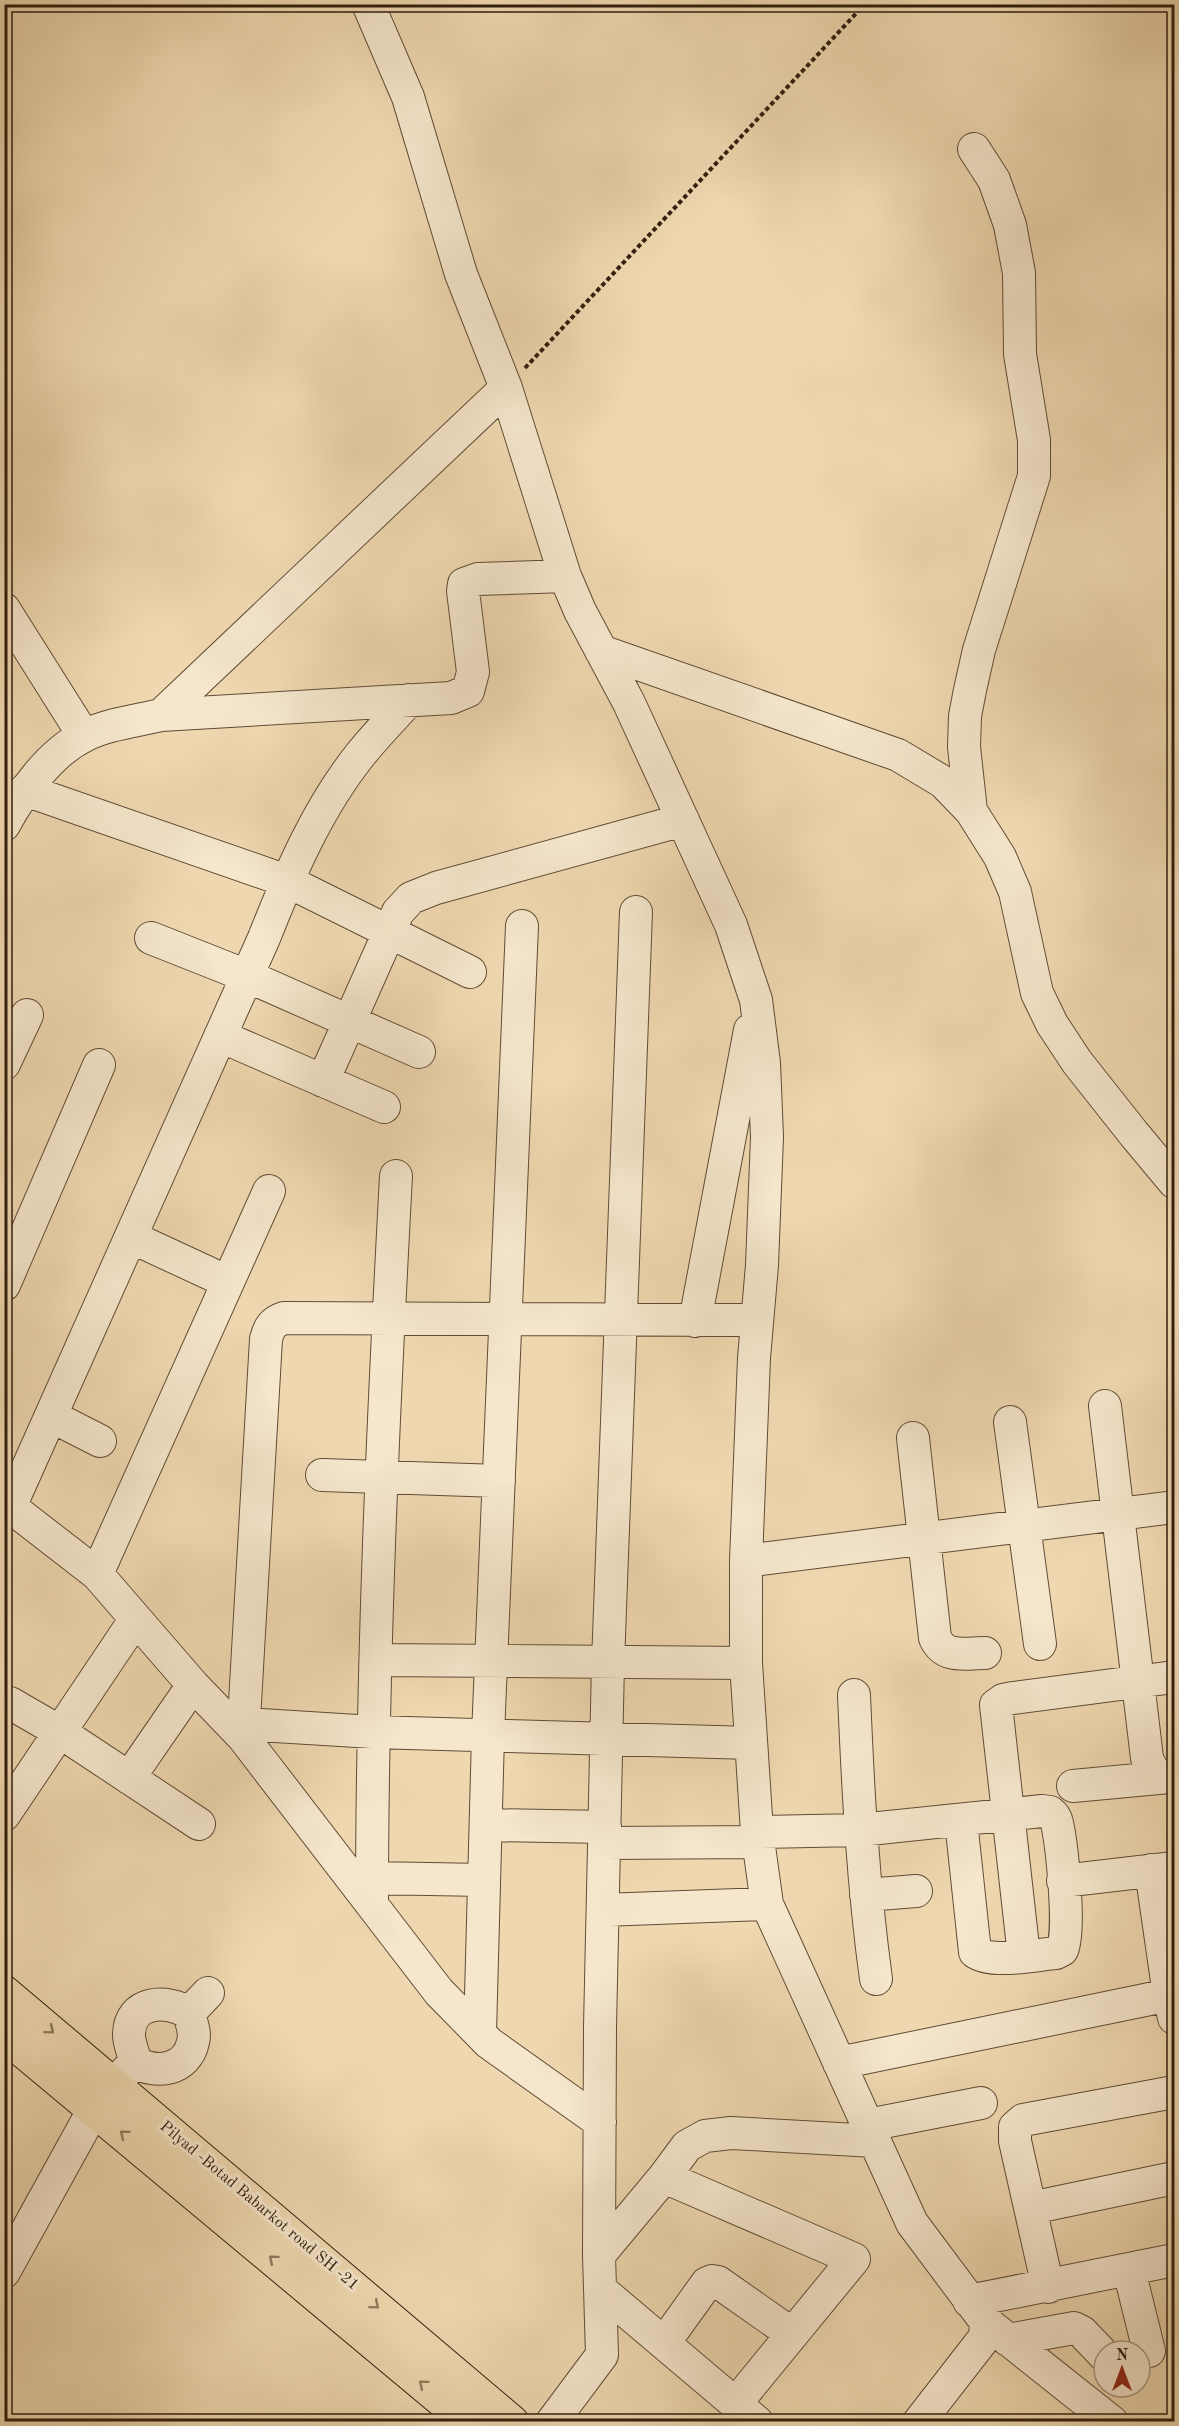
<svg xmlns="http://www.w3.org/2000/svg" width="1179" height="2426" viewBox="0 0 1179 2426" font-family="'Old Standard TT',serif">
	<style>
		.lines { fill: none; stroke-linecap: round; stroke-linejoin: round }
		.minor-casing { stroke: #604c36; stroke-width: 34 }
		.major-casing { stroke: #311e0e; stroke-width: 35 }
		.path { stroke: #311e0e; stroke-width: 4; stroke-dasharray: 4.5 3; stroke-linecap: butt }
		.minor { stroke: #f5e6cc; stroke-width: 32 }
		.major { stroke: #efd8b0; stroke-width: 33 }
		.oneway { stroke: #907b5f }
		.labels { text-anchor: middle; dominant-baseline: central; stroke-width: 6; stroke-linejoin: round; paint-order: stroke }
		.street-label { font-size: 16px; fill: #311e0e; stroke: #f5e6cc }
	</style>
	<rect width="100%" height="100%" fill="#efd8b0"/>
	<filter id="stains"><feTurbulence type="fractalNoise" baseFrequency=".00333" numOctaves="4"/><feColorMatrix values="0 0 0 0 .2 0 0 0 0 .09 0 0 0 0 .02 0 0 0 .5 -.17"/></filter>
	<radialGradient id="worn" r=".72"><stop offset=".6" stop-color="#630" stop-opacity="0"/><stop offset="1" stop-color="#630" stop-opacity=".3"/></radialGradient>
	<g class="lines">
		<g class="minor-casing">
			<path id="minor" d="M368,4l40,93 53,177 45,114 59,188 15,35 49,92 102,222 25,75 8,63 3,74 -5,128 -8,93 -8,203v102l11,169 10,72 145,319 74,99 -1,15 -66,85
				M4,609l80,127
				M601,651l297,104 45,27 28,29 29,46 15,35 22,101 15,31 25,38 57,72 40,48
				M161,715l345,-327
				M25,790l262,91 183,91
				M971,811l-7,-64 1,-31 5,-26 9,-40 55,-174v-36l-14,-86 -1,-81 -9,-48 -16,-45 -20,-31
				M4,825c17,-32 47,-73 80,-89 23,-12 52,-15 77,-21l290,-17 17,-7 5,-19 -10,-81 1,-7 14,-5 87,-3
				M151,938l96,38 172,76
				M220,1036l164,71
				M4,1064l23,-49
				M323,1081l75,-169 13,-14 25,-10 247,-68
				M131,1237l97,45
				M4,1285l95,-220
				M695,1321l55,-291
				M1105,1406l42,352c5,14 12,20 27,18
				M51,1416l49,25
				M1010,1422l30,222
				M913,1438l22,200c10,21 29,15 50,15
				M322,1475l177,6
				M4,1502l93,72 96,111 50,52 196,255 50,51 111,79
				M10,1507l254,-569c25,-63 53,-129 96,-183 15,-19 32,-36 49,-55
				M746,1561l428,-54
				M97,1574l172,-383
				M376,1660l370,3
				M854,1695c4,95 9,190 22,284
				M10,1703l50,29 139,92
				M244,1724l129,8 378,11
				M243,1737l23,-398c3,-11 6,-17 18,-21l473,2
				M129,1778l64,-93
				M1073,1786l96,-9
				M4,1815l131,-195
				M486,1825l119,2
				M757,1832l103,-2 182,-19 8,1c4,3 6,6 7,11 5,23 14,108 5,127l-6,3c-22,2 -64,11 -81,-1l-14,-131
				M604,1843l155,-1
				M1151,1870l18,125 5,23
				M372,1878l112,2
				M1063,1881l111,-13
				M866,1895l50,-4
				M372,1905c0,-243 11,-486 24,-729
				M603,1910l164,-6
				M1024,1956l-28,-251 7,-5 10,-2 161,-21
				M480,2033l8,-298 34,-809
				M135,2062c22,13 52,8 58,-20 3,-10 -2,-19 -4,-29l19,-20
				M839,2063l335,-69
				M114,2084l21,-22c-1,-9 -6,-18 -6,-27 0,-35 38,-36 60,-22
				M868,2125l113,-22
				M664,2177l23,-31 18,-10 26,-3 144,8
				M1031,2208l143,-30
				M599,2255l65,-78 190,82 -118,144
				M1129,2270l20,81
				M4,2272l90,-163
				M1048,2287l-33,-146v-14l8,-7 151,-28
				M601,2290l156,132
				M969,2301l205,-41
				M986,2322l126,100
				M1008,2340l66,-12 8,4 22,23
				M664,2343l43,-60 5,-2 6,1 74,52
				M552,2422l50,-67 -3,-100 1,-228 8,-364 28,-751"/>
		</g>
		<g class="major-casing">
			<path id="major" d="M4,1992l508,430
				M4,2035l464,387"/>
		</g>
		<path class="path" d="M525,368l340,-364"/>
		<use href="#minor" class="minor"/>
		<use href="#major" class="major"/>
	</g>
	<defs><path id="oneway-chevron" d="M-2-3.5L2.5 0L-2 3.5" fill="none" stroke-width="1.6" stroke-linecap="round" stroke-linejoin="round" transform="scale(1.5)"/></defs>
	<g class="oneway">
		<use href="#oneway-chevron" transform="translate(50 2030) rotate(40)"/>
		<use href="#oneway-chevron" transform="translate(124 2134) rotate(-140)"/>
		<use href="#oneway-chevron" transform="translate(273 2259) rotate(-140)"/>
		<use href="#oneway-chevron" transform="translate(375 2305) rotate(40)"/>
		<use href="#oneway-chevron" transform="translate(423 2384) rotate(-140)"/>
	</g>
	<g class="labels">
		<g class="street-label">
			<text transform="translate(259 2206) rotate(40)">Pilyad -Botad Babarkot road SH -21</text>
		</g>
	</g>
	<rect width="1179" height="2426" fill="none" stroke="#efd8b0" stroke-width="24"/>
	<rect x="6" y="6" width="1167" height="2414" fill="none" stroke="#311e0e" stroke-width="3"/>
	<rect x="12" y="12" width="1155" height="2402" fill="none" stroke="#311e0e" stroke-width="1.5"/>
	<g transform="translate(1122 2369)"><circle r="28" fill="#f5e6cc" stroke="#a79680" stroke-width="1.5"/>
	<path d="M0-4.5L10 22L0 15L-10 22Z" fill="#8f2418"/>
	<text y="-9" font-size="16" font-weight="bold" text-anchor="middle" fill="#311e0e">N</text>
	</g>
	<rect width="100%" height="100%" filter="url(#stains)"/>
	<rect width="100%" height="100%" fill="url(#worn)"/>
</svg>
